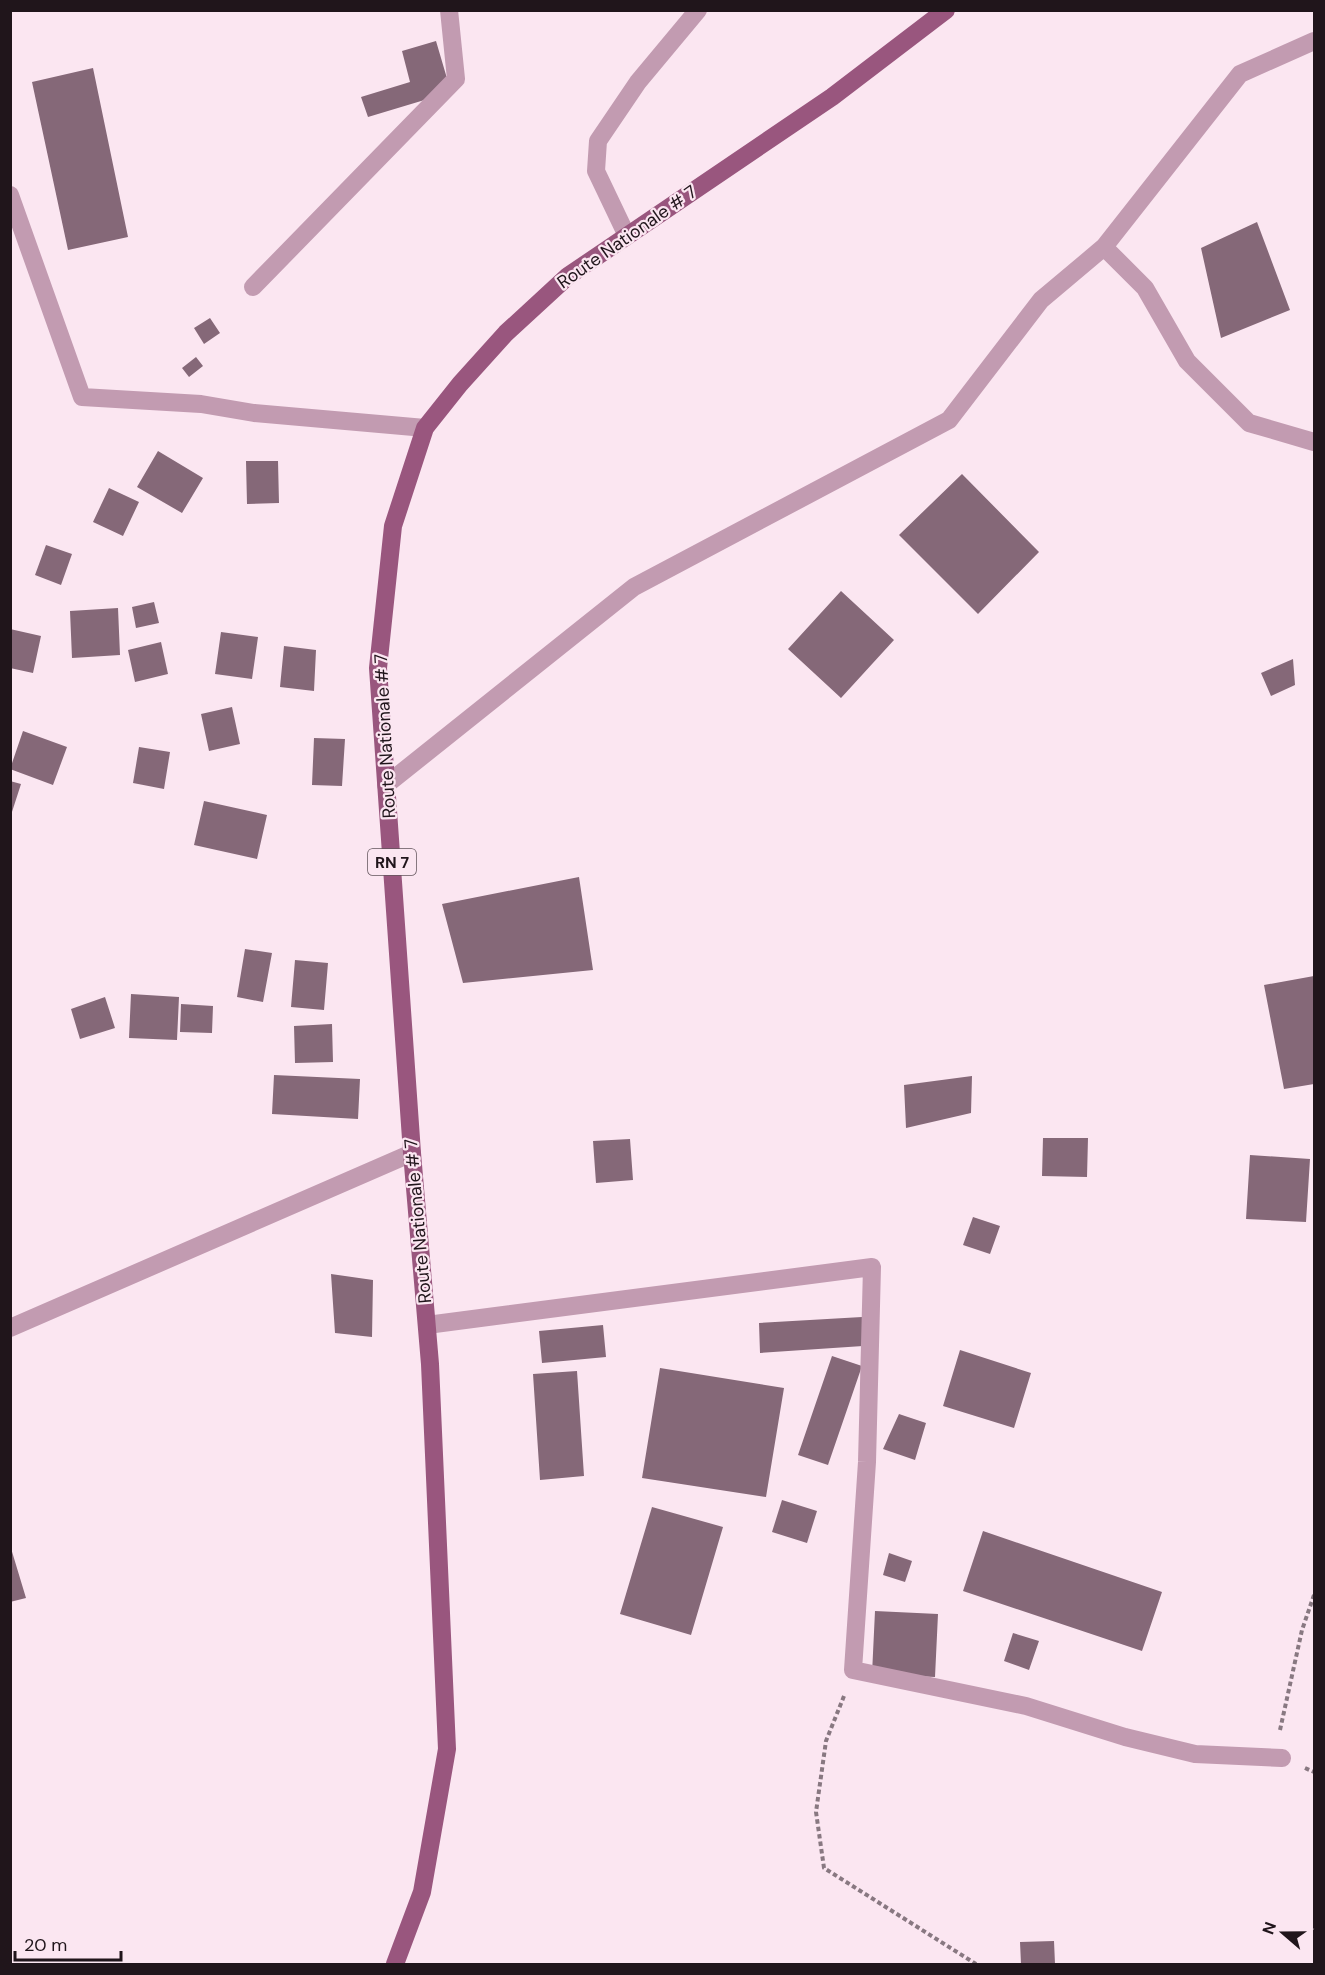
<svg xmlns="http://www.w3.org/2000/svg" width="1325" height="1975" viewBox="0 0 1325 1975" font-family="'DM Sans',sans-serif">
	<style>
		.building { fill: #856878 }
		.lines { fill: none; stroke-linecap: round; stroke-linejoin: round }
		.path { stroke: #887881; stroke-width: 4; stroke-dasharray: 4.5 3; stroke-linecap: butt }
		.lane { stroke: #c29bb1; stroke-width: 18 }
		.street { stroke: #c29bb1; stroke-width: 18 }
		.primary { stroke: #99567e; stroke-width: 18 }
		.labels { text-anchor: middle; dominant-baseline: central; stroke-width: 4.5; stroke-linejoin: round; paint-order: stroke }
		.shield { fill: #fbe6f1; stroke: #62545b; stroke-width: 1.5 }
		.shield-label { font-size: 16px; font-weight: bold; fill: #20151b }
		.street-label { font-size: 18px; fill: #20151b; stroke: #fbe6f1 }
	</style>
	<rect width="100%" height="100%" fill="#fbe6f1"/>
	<path class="building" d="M436,41l15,51 -83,25 -7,-20 49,-15 -8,-31z
		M93,68l35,169 -60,13 -36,-168z
		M1257,222l33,88 -69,28 -20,-90z
		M210,318l10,15 -16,11 -10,-16z
		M196,357l7,9 -14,11 -7,-9z
		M158,451l45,27 -21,35 -45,-26z
		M246,461h32l1,42 -32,1z
		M962,474l77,78 -61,62 -79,-79z
		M109,488l30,14 -16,34 -30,-14z
		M46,545l26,9 -11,31 -26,-10z
		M841,591l53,49 -53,58 -53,-49z
		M154,602l5,21 -23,5 -4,-21z
		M118,608l2,47 -48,3 -2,-47z
		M10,629l31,7 -8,37 -23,-5z
		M221,632l37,5 -6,42 -37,-5z
		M161,642l7,32 -33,8 -7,-32z
		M284,646l32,4 -2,41 -34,-4z
		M1293,659l2,26 -24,11 -10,-23z
		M232,707l8,37 -31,7 -8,-37z
		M23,731l44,16 -14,38 -43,-16z
		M314,738l31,1 -3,47 -30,-1z
		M139,747l31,5 -6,37 -31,-6z
		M10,781l11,3 -10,31h-1z
		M204,801l63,14 -10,44 -63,-14z
		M579,877l14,93 -130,13 -21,-79z
		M245,949l27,4 -9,49 -26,-5z
		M295,960l33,3 -4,47 -33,-3z
		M1314,976v108l-30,5 -20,-104z
		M131,994l48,3 -2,43 -48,-2z
		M105,997l10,31 -35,11 -9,-30z
		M181,1004l32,2 -1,27 -32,-1z
		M332,1024l1,38 -38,1 -1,-37z
		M274,1075l86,4 -2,40 -86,-5z
		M972,1076l-1,37 -65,15 -2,-43z
		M1043,1138h45l-1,39 -45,-1z
		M630,1139l3,41 -37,3 -3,-42z
		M1250,1155l60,4 -4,63 -60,-3z
		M973,1217l27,9 -10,28 -27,-9z
		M331,1274l42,6 -1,57 -37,-4z
		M862,1317l1,29 -103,7 -1,-30z
		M603,1325l3,32 -64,6 -3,-32z
		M960,1350l71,23 -17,55 -71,-22z
		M832,1356l30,10 -34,99 -30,-10z
		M660,1368l124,20 -18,109 -124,-19z
		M577,1371l7,105 -44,4 -7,-106z
		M899,1414l27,9 -11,37 -32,-11z
		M782,1500l35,11 -10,32 -35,-11z
		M652,1507l71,20 -32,108 -71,-21z
		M983,1531l179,61 -20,59 -179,-60z
		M10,1545l16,53 -16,4z
		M889,1553l23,8 -7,21 -22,-7z
		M875,1611l63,3 -3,63 -63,-3z
		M1013,1633l26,8 -10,29 -25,-9z
		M1054,1941l1,23h-34l-1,-22z"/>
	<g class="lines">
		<path class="path" d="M844,1696l-18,45 -10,71 8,56 152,96
			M1280,1730l22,-100 12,-35
			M1305,1768l9,4"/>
		<path class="lane" d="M627,236l-31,-65 2,-30 40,-59 60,-72"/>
		<path class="street" d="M10,195l72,202 119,7 53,9 171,15
			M1104,247l41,41 42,73 62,62 65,19
			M253,287l203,-208 -7,-69
			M386,785l248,-198 315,-167 92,-120 63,-53 136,-173 74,-33
			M427,1325l445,-58 -5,195 -14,208 173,36 99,31 70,17 87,4
			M10,1328l402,-175"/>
		<path class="primary" d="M395,1964l27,-72 25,-143 -17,-385 -18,-211 -34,-485 15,-142 32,-98 35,-44 46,-51 62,-57 264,-179 114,-87"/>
	</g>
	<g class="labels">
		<rect class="shield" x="368" y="849" width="48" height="26" rx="4.5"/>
		<g class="shield-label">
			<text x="392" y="862">RN 7</text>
		</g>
		<g class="street-label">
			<text transform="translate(627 237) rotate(-35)">Route Nationale # 7</text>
			<text transform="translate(385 736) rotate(-93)">Route Nationale # 7</text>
			<text transform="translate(418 1221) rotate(-95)">Route Nationale # 7</text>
		</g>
	</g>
	<rect width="1325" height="1975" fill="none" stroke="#20151b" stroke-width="24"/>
	<g transform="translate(1283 1933) rotate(290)" stroke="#fbe6f1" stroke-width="4.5" paint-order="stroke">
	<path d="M0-4.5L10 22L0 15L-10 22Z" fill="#20151b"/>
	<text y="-9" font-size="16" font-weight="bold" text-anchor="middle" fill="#20151b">N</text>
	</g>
	<path d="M15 1951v9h106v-9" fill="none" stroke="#20151b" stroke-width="3"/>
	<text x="24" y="1951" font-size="18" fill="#20151b" stroke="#fbe6f1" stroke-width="4.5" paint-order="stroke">20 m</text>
</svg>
